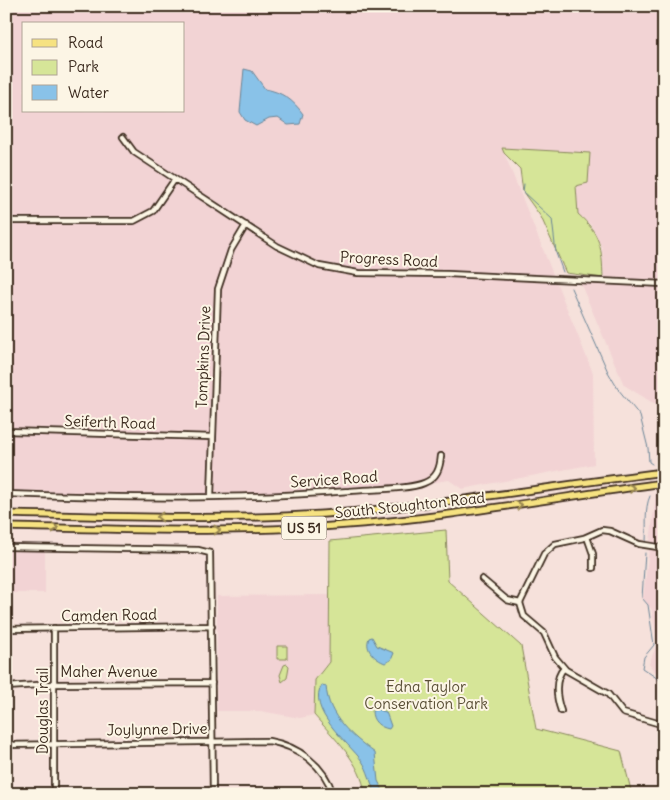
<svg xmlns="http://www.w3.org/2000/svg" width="670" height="800" viewBox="0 0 670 800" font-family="Delius,sans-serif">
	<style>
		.built { fill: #f2d3d4; fill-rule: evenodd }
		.green { fill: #d6e598; stroke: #88885b }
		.water { fill: #89c2e8; stroke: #6a8597 }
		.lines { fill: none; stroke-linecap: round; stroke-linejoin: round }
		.stream { stroke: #6a8597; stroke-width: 1 }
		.minor-casing { stroke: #3b2a1e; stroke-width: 8 }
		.major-casing { stroke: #3b2a1e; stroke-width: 9 }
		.minor { stroke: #fcf5e5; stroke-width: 4.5 }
		.major { stroke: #f6e281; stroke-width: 5.5 }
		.oneway { stroke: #988650 }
		.labels { text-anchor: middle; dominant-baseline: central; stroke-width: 4; stroke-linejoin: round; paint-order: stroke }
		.shield { fill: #fcf5e5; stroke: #75675a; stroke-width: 1 }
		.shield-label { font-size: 14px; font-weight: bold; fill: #3b2a1e }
		.street-label { font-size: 15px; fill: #3b2a1e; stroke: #fcf5e5 }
		.park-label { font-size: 15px; fill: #5a4f36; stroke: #fcf5e5 }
	</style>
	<rect width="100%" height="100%" fill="#f6e1db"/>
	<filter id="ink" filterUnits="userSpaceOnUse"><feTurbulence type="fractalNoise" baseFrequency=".02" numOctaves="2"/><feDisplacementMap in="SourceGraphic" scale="10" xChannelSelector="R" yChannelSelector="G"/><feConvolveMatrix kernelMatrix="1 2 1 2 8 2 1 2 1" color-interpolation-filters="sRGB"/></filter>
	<g filter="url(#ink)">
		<path class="built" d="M6,6h658v108h-8v72l8,1v272l-9,1 4,-57h-6l-29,-18 -45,-105 25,1 -2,-33 -11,-23 -13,-11 -2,-28 -74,-38 91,225 1,91 -132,25 -13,-9 -40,6 -169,10 -234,-2zM24,24h160v87h-160z
			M664,493v182l-10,-4 -5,-7 8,-20 -5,-34 -9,-12 13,-104z
			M6,550l39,1v42h-39z
			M330,595l-1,67 -14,18 -1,35 -14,3 -40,-7h-43v-115z"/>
		<path class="green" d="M502,148l88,5 -2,30 -12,3 2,28c23,20 24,35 25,64l-37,-5 -25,-56 -18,-25 -3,-23 -16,-16z
			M446,530l2,51 73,65 15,83 85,22 11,43h-267c-3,-31 -32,-57 -51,-79l1,-35 14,-18 1,-121z
			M277,646h10v13h-10z
			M287,664l2,2 -2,12 -5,4 -2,-7 4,-10z"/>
		<path class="water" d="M244,69l8,2 13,18c17,3 28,11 38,25l-3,10 -12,1 -10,-7 -9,1 -13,7 -11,-6 -5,-8z
			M372,637l5,9 17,7 -3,7 -6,3c-10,-4 -21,-13 -16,-25z
			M322,685l4,1c2,31 26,50 49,67l3,28 7,13h-10c-4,-11 -7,-24 -13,-33 -14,-19 -56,-51 -40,-76z
			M376,709l10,3 5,14 -2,3c-10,-2 -17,-8 -17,-18z"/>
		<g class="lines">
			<path class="stream" d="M524,184l-1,8 29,27 4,34 7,19
				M571,288l37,84 10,17 22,27 8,32 1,14 3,2
				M646,542c1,-15 -2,-33 4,-46
				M645,553l-3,45 6,7 6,40 -10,12 -2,11 22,15"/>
			<g class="minor-casing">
				<path id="minor" d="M123,137l11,15 41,27 102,67 42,20 39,7 90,1 216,10
					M6,221h128l19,-10 22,-32
					M6,431l207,6
					M6,494c114,4 229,6 343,-3 19,-2 59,-1 75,-8 13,-5 16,-15 17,-27
					M211,496l7,-207 13,-39 15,-25
					M587,537l6,17v14
					M6,547l192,3 12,3 3,241
					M664,548l-25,-4 -29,-13 -8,-1 -18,8 -29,6 -11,10 -24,49 4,13 20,17 11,24 11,13 42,24 15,19 41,12
					M482,579l25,21 13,3
					M54,628v166
					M6,629l206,-3
					M6,687l48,-3 158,-1
					M561,711c-5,-14 -7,-32 3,-43
					M6,745l263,-4c29,5 55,24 64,53"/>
			</g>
			<g class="major-casing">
				<path id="major" d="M6,514c106,2 212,7 317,0 115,-8 227,-28 341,-42
					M6,527c113,2 227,7 340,-2 107,-8 212,-28 318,-42"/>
			</g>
			<use href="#minor" class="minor"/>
			<use href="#major" class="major"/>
		</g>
		<defs><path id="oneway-chevron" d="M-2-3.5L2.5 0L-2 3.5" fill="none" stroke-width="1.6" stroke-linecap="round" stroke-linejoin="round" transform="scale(1.25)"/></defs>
		<g class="oneway">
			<use href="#oneway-chevron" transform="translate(632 488) rotate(-9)"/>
			<use href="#oneway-chevron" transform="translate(519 505) rotate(-9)"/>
			<use href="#oneway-chevron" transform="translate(160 517) rotate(-179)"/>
			<use href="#oneway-chevron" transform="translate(55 528) rotate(1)"/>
			<use href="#oneway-chevron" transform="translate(217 530) rotate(-1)"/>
		</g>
	</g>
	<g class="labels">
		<rect class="shield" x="281.5" y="516.5" width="45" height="23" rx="4"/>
		<g class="shield-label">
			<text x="304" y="528">US 51</text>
		</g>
		<g class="street-label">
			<text transform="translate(389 259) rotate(3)">Progress Road</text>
			<text transform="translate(203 357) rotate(-88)">Tompkins Drive</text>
			<text transform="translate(110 422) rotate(2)">Seiferth Road</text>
			<text transform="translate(334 479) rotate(-4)">Service Road</text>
			<text transform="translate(410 505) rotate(-6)">South Stoughton Road</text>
			<text transform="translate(109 615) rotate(-1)">Camden Road</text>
			<text x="109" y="671">Maher Avenue</text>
			<text transform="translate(42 711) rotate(-90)">Douglas Trail</text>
			<text transform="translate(157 729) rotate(-1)">Joylynne Drive</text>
		</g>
		<g class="park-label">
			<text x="426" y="686">Edna Taylor<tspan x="426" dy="17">Conservation Park</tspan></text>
		</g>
	</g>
	<rect width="670" height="800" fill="none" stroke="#fcf5e5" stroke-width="25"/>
	<rect x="12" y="12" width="645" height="775" fill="none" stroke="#3b2a1e" stroke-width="2" filter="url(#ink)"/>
	<rect x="22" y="22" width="162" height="90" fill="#fcf5e5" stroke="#afa495"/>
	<rect x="32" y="39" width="25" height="8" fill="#f6e281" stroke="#afa495"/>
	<text x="68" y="48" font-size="15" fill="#3b2a1e">Road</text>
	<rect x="32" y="60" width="25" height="15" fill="#d6e598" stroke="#afa495"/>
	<text x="68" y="72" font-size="15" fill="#3b2a1e">Park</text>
	<rect x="32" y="85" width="25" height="15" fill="#89c2e8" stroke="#afa495"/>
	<text x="68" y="98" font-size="15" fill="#3b2a1e">Water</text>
</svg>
